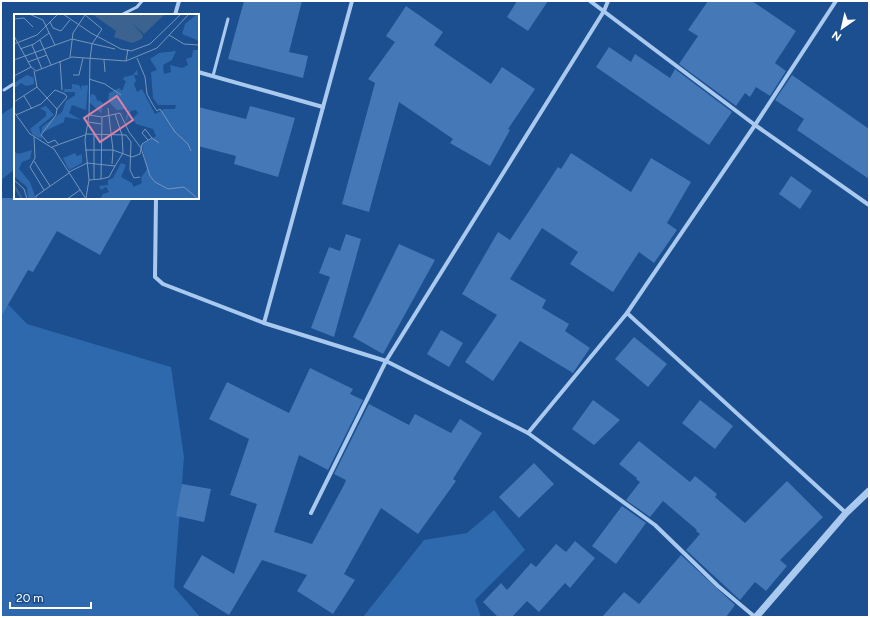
<svg xmlns="http://www.w3.org/2000/svg" width="870" height="618" font-family="Figtree,sans-serif">
<style>
.green{fill:#2e69ad}
.building{fill:#4478b7}
.lines{fill:none;stroke-linecap:round;stroke-linejoin:round}
.service{stroke:#a9c9ee;stroke-width:3}
.minor{stroke:#a9c9ee;stroke-width:4}
.tertiary{stroke:#a9c9ee;stroke-width:7}
.inset-river{fill:none;stroke:#3c6290;stroke-width:2}
.inset-road{fill:none;stroke:#7695bc;stroke-width:1}
.view{fill:#dd80a5;fill-opacity:0.15;stroke:#dd80a5;stroke-width:2}
.inset-edge{fill:none;stroke:#fff;stroke-width:2}
</style>
<rect width="100%" height="100%" fill="#1b4f8f"/>
<g class="green">
<path d="M15 105V169L1 180V115Z"/>
<path d="M1 297 27 324 171 367 184 457 174 587 200 617H1Z"/>
<path d="M494 510 525 550 475 600 481 617H363L424 540 467 533Z"/>
</g>
<g class="building">
<path d="M244 1H302L289 52 308 56 303 78 228 59Z"/>
<path d="M517 1H548L528 31 507 17Z"/>
<path d="M708 1H752L796 31 775 63 786 71 770 96 756 87 750 97 745 93 736 106 679 64 698 36 688 30Z"/>
<path d="M406 6 443 32 434 45 491 84 502 67 535 89 508 129 510 130 490 166 450 143 453 139 399 102 369 212 342 204 375 83 368 79 395 42 386 36Z"/>
<path d="M609 47 631 62 635 54 670 78 675 69 732 112 709 145 596 67Z"/>
<path d="M792 75 869 129V179L797 130 804 119 775 100Z"/>
<path d="M250 106 295 118 278 177 234 164 236 156 198 146V107L246 119Z"/>
<path d="M571 153 631 192 651 158 691 182 667 223 677 230 654 263 639 252 613 292 570 264 578 252 542 228 510 279 546 300 542 308 569 324 565 331 590 348 573 373 520 341 493 381 465 362 497 315 462 294 498 232 510 240 558 167 561 169Z"/>
<path d="M791 176 812 191 800 209 779 194Z"/>
<path d="M1 198H132L100 255 57 231 33 272 28 270 1 317Z"/>
<path d="M346 234 361 239 334 337 311 328 330 277 319 273 329 247 340 251Z"/>
<path d="M399 244 435 260 383 354 353 337Z"/>
<path d="M441 330 463 343 449 367 427 354Z"/>
<path d="M634 337 667 364 648 387 615 359Z"/>
<path d="M310 368 353 389 350 394 363 400 328 470 299 455 274 532 312 544 344 485 346 480 334 474 369 404 409 425 415 414 451 433 460 419 482 433 453 479 456 481 418 534 381 508 344 574 355 580 333 614 297 591 307 575 262 560 229 615 183 587 202 555 234 574 257 504 230 495 249 439 209 419 227 382 289 413Z"/>
<path d="M593 400 620 420 594 445 572 429Z"/>
<path d="M700 400 733 426 715 449 682 423Z"/>
<path d="M639 441 690 482 695 476 717 494 715 497 745 523 787 481 823 517 780 560 787 566 766 591 755 582 740 600 686 550 700 534 696 531 697 530 663 501 650 517 626 500 640 482 636 479 637 478 619 464Z"/>
<path d="M534 463 554 484 519 518 499 497Z"/>
<path d="M182 484 211 489 204 522 176 516Z"/>
<path d="M622 506 646 523 616 564 592 546Z"/>
<path d="M575 541 595 558 570 588 565 583 539 612 527 601 512 617H498L483 602 501 583 507 590 531 563 536 567 556 544 566 552Z"/>
<path d="M681 555 735 605 726 617H602L624 592 639 604Z"/>
</g>
<g class="lines">
<g class="service">
<path d="M121 15 137 7 142 1"/>
<path d="M213 76 228 19"/>
<path d="M4 90 15 83"/>
</g>
<g class="minor">
<path d="M590 1 755 125 869 205"/>
<path d="M175 15 179 1"/>
<path d="M198 72 323 107"/>
<path d="M156 198 155 277 163 284 264 323 386 361 528 433 655 525 718 586 755 617"/>
<path d="M627 313 846 513"/>
<path d="M264 323 352 1"/>
<path d="M528 433 627 313 755 125 836 1"/>
<path d="M311 513 386 361 604 11 608 1"/>
</g>
<path class="tertiary" d="M756 617 846 513 869 491"/>
</g>
<g transform="translate(14 14)">
<rect width="185" height="185" fill="#1b4f8f"/>
<path d="M183 0H185V27L168 20 171 10ZM179 36H185V185H86L89 180 95 178 92 173 87 176 85 172 94 171V166L99 164 107 149 112 151 107 163 118 169 119 173 128 169 127 164 133 155 128 131 142 122 139 115 122 110 119 104 124 99 122 96 117 97 111 109 114 95 103 96 94 87 95 79 105 74 108 77 112 67 109 66 110 63 119 61 123 56 124 61H120L122 67 120 70 123 78 128 75 141 100 150 95H161L162 91H144L139 84 137 58 143 56 136 45 145 39 162 37 158 46 149 51 150 60 157 58 156 51 168 54 174 51 172 45 178 43ZM13 61 20 64V70L12 72 7 69 0 75V69ZM58 70 65 71 68 77 67 72 74 71 72 96 58 91 55 99 67 106 51 103 50 108 27 119 28 113 48 98 52 87 61 81V78H49L51 75H58ZM77 80 81 81 84 88 85 86 89 89 87 99 75 88ZM32 92 40 101 25 113 28 125 19 121 16 115 32 102V98L26 94ZM18 136 16 145 8 148 5 155 16 168 21 182V185H14L13 173 0 162V137L4 140ZM61 139 63 142 68 140V149L55 156 49 144Z" fill="#2e69ad"/>
<path d="M78 0H151L130 20 117 8 129 21 128 25 118 29 100 23 102 17Z" fill="#3c6290"/>
<path class="inset-river" d="M0 171 8 185"/>
<path class="inset-road" d="M15 0 29 6 41 31M49 0 77 19 107 35 117 37 136 30 167 0M70 0 88 15 78 30 76 45 75 101 71 126 75 166 72 184M0 5 10 4 19 13M36 8 39 14 47 17 56 6M155 21 170 30 185 31M0 22 17 53M26 26 37 51M0 30 23 21 44 0M18 31 28 55M6 35 20 30 35 19M56 43 59 19 71 1M123 44 131 63 133 80 139 91 143 97 146 95 161 118 174 130 177 137M0 46 58 25 101 35M90 46 91 58M46 47 48 76M112 47 143 34 175 0M14 48 33 41M20 57 23 73 43 95M59 61H65L69 44M0 62 17 53 22 57 58 43 112 47 114 35M75 65 91 70 107 81M10 82 18 95M0 88 23 73M94 94 99 136 98 150M0 98 16 120 40 135 72 185M2 101 27 90 41 76 51 80 53 83 43 95 42 101 27 121 34 129 41 126 44 130M75 101 88 103 106 99 115 118 127 134 136 162 141 168 154 175 170 173 184 185M74 108 87 110M71 120 112 121 117 128 116 156 120 164 126 163M80 120V165M20 123 21 144 16 153 30 176M134 126 128 119 131 115 138 124M38 133 71 121M71 136H99L118 143 126 140 128 130 138 124 145 129M20 147 36 172M55 158 73 149 101 152 109 139 108 121 101 100M87 165 95 163 101 152M0 166 10 175 13 185M75 166 87 165 88 103M22 185V182L55 159M53 185 66 176"/>
<path class="view" d="M103 82 119 106 86 128 70 104Z"/>
<rect width="185" height="185" class="inset-edge"/>
</g>
<rect width="870" height="618" fill="none" stroke="#ffffff" stroke-width="4"/>
<g transform="translate(842 28) rotate(214)" stroke="#1b4f8f" stroke-width="3" paint-order="stroke">
<path d="M0-3L7 15L0 10L-7 15Z" fill="#ffffff"/>
<text y="-6" font-size="11" font-weight="bold" text-anchor="middle" fill="#ffffff">N</text>
</g>
<path d="M10 602v6h81v-6" fill="none" stroke="#ffffff" stroke-width="2"/>
<text x="16" y="602" font-size="12" fill="#ffffff" stroke="#1b4f8f" stroke-width="3" paint-order="stroke">20 m</text>
</svg>
